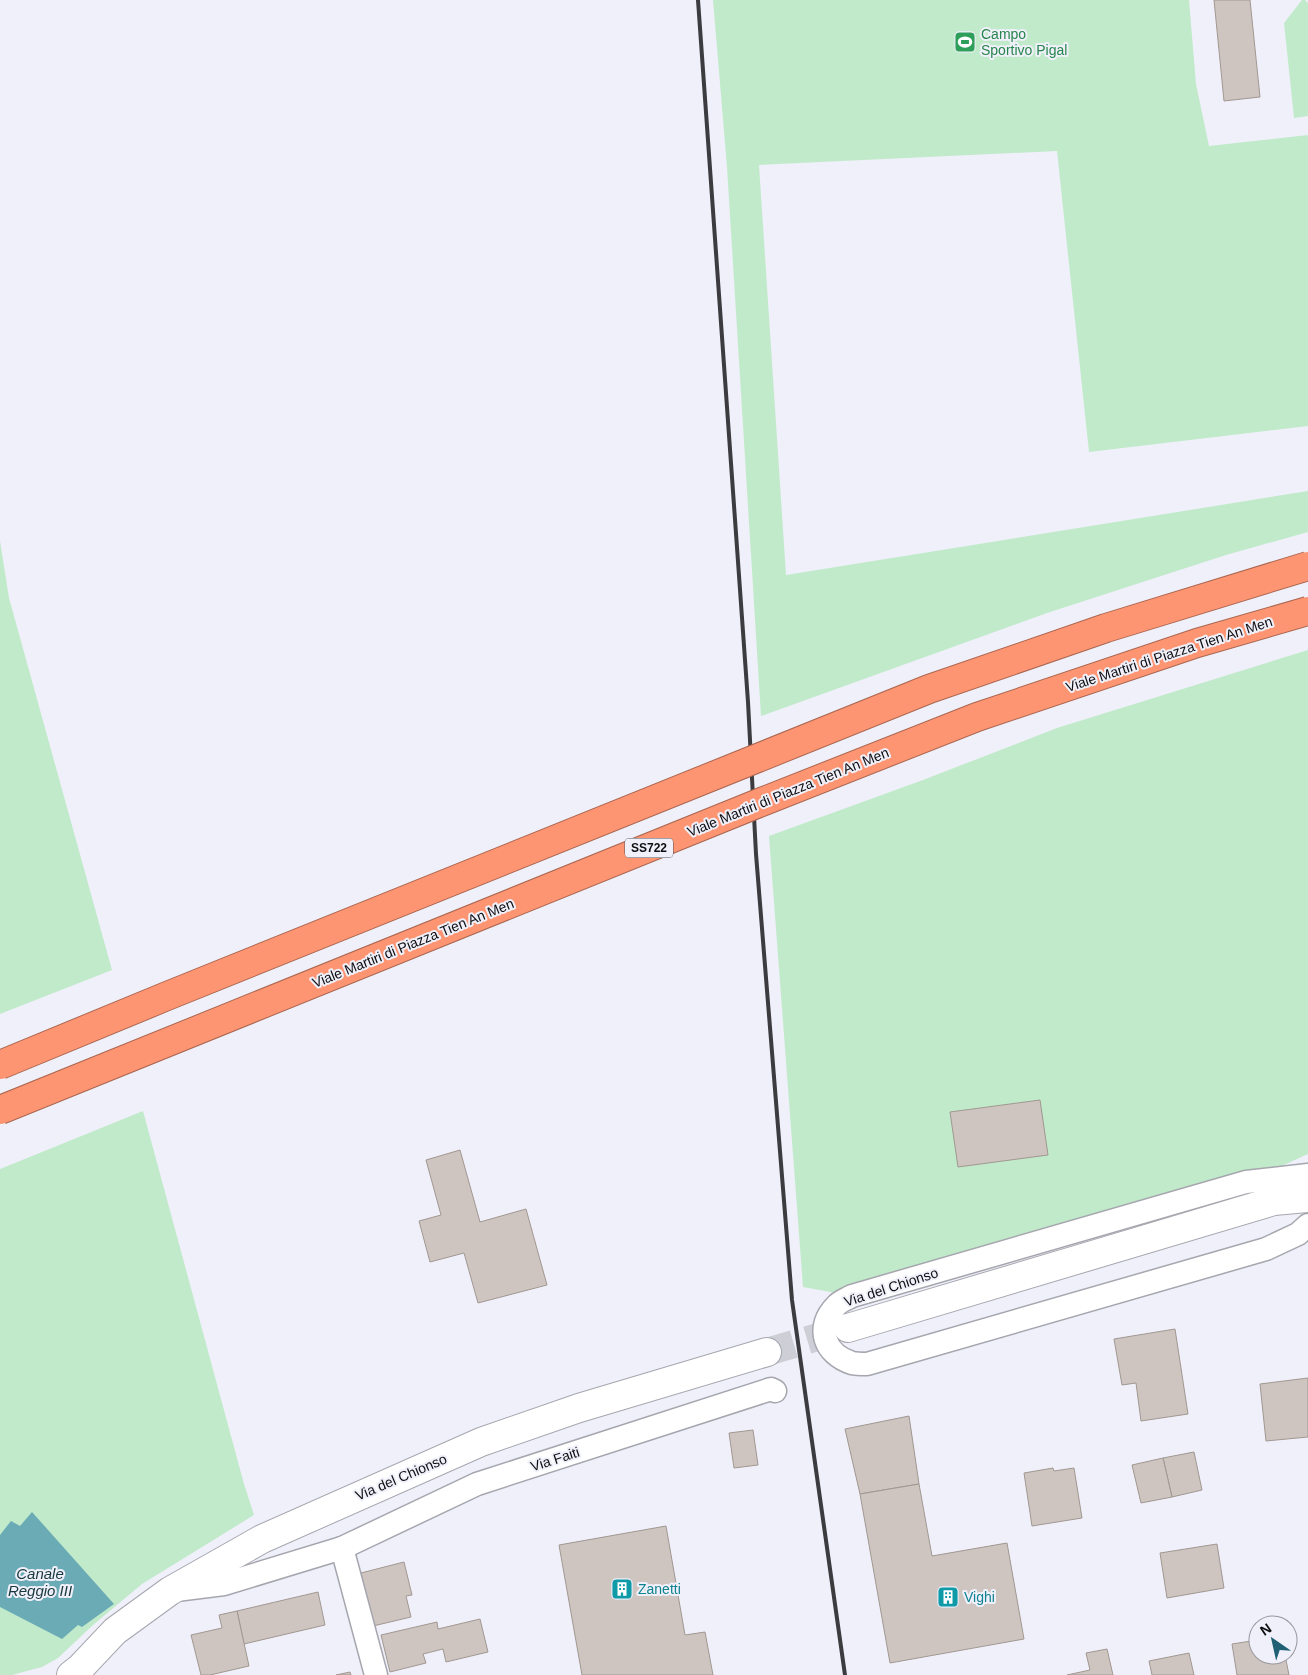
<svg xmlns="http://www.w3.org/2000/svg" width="1308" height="1675" font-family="Arial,sans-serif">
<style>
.green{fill:#c1eaca}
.water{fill:#6babb6}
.building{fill:#cfc5c0;stroke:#a19792}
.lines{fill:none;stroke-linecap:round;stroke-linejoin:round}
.secondary-tunnel{stroke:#ceced7;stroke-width:28;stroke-dasharray:28 14;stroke-linecap:butt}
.street-casing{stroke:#a6a6af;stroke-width:25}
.secondary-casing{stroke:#a6a6af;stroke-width:30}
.street{stroke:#fff;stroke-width:22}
.secondary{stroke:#fff;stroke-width:28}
.rail{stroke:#3b3b40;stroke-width:4}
.highway-bridge-casing{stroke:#aa6650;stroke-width:30;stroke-linecap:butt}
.highway-bridge{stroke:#fe9572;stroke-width:28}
.labels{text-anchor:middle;stroke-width:4;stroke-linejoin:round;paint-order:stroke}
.shield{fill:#f0f0fa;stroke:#525257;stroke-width:1}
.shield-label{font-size:12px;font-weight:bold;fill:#0e0e11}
.leisure-label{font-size:14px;fill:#27864d;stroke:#f0f0fa;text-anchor:start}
.street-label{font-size:14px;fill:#0e0e11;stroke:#f0f0fa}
.culture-label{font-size:14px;fill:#0d838f;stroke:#f0f0fa;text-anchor:start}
.water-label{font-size:15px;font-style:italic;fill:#17373d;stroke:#f0f0fa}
</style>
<rect width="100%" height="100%" fill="#f0f0fa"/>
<g class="green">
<path d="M713 0H1189L1196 84 1209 146 1308 135V426L1089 452 1057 151 759 165 786 575 1308 491V532L1226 555 1047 613 761 716 727 167Z"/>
<path d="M1302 0H1305L1308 3V116L1294 118 1284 23Z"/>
<path d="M0 541 9 598 112 970 0 1014Z"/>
<path d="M1308 650V1154L1246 1182 852 1296 803 1287 769 836 923 780 1057 728Z"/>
<path d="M143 1111 244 1484 254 1515 142 1584 93 1625 58 1658 42 1667 12 1675H0V1169Z"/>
</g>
<path class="water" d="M32 1512 114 1604 82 1627 78 1625 62 1639 0 1607V1535L11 1521 20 1526Z"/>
<g class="building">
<path d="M1214 0H1250L1260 97 1224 101Z"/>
<path d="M1040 1100 1048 1155 958 1167 950 1112Z"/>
<path d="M460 1150 480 1222 526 1209 547 1285 478 1303 464 1253 430 1262 419 1221 441 1215 426 1160Z"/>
<path d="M1175 1329 1188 1414 1141 1421 1136 1383 1122 1385 1114 1339Z"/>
<path d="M1308 1378V1437L1266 1441 1260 1384Z"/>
<path d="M909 1416 919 1484 860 1494 845 1429Z"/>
<path d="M753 1430 758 1465 734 1468 729 1433Z"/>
<path d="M1194 1452 1202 1490 1172 1497 1163 1458Z"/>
<path d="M1163 1458 1172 1497 1141 1503 1132 1465Z"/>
<path d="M1053 1468 1054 1471 1074 1468 1082 1518 1032 1526 1024 1473Z"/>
<path d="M919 1484 932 1556 1007 1543 1024 1639 890 1663 860 1494Z"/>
<path d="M666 1526 685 1635 705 1632 713 1675H582L559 1545Z"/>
<path d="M1217 1544 1224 1588 1167 1598 1160 1553Z"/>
<path d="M404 1562 412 1595 406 1596 411 1617 373 1626 361 1573Z"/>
<path d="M318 1592 325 1625 244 1644 237 1611Z"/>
<path d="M237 1611 249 1666 210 1675H201L191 1635 222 1628 219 1615Z"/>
<path d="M480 1619 488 1652 446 1662 443 1649 423 1654 426 1663 390 1672 381 1635 437 1622 438 1629Z"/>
<path d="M1258 1640V1655H1285L1289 1675H1237L1232 1644Z"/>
<path d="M1107 1649 1113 1675H1067L1090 1670 1086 1653Z"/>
<path d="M1189 1653 1194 1675H1152L1149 1661Z"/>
<path d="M350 1672 351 1675H336Z"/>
</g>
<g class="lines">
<path class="secondary-tunnel" d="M767 1352 848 1328"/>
<g class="street-casing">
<g id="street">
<path d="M1308 1175 1246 1182 852 1296C847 1299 840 1301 836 1306 815 1327 824 1354 852 1363 856 1364 862 1364 867 1364L1266 1249 1298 1234 1308 1225"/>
<path d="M342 1548 376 1675"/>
<path d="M176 1590 224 1584 342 1548 477 1484 771 1389 775 1391"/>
</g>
</g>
<g class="secondary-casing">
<g id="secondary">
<path d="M848 1328 1274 1201 1308 1198"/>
<path d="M71 1675 80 1668 115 1631 170 1591 262 1539 481 1442 579 1408 767 1352"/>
</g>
</g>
<use href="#street" class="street"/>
<use href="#secondary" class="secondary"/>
<path class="rail" d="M698 0 748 702 756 854 792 1300 845 1675"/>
<g class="highway-bridge-casing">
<g id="highway-bridge">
<path d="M0 1065 167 996 929 689 1106 628 1308 566"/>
<path d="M0 1110 764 801 977 717 1197 643 1308 611"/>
</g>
</g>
<use href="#highway-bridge" class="highway-bridge"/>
</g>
<defs>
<g id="stadium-square" transform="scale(1.125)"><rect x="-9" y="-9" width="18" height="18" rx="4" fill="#2e9e5b" stroke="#f0f0fa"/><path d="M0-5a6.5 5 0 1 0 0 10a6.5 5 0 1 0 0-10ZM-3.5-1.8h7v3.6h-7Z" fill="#fff"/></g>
<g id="building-square" transform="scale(1.125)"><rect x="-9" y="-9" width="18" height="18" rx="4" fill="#0f9aa8" stroke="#f0f0fa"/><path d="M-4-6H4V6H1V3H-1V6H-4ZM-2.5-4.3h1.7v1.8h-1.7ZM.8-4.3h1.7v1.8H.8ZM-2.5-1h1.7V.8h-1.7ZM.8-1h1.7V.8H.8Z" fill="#fff"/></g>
</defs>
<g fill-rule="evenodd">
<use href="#stadium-square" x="965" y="42"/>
<use href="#building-square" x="622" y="1589"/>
<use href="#building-square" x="948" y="1597"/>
</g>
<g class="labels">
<rect class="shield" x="625" y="838.5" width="48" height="19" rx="4"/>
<g class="shield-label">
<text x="649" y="852">SS722</text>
</g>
<g class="leisure-label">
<text x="981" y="39">Campo<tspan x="981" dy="16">Sportivo Pigal</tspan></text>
</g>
<g class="street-label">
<text transform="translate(1169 654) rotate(-18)" y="5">Viale Martiri di Piazza Tien An Men</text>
<text transform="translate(788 792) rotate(-22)" y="5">Viale Martiri di Piazza Tien An Men</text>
<text transform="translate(413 943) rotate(-22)" y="5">Viale Martiri di Piazza Tien An Men</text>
<text transform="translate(891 1287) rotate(-18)" y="5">Via del Chionso</text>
<text transform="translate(555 1459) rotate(-18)" y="5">Via Faiti</text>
<text transform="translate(401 1477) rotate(-23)" y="5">Via del Chionso</text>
</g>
<g class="culture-label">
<text x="638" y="1594">Zanetti</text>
<text x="964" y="1602">Vighi</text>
</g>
<g class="water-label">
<text x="40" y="1579">Canale<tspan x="40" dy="17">Reggio III</tspan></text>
</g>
</g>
<g transform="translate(1273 1640) rotate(326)"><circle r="24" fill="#f0f0fa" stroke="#96969d"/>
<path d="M0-4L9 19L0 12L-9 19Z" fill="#206075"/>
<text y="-8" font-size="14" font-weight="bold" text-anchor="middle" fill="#0e0e11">N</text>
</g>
</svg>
